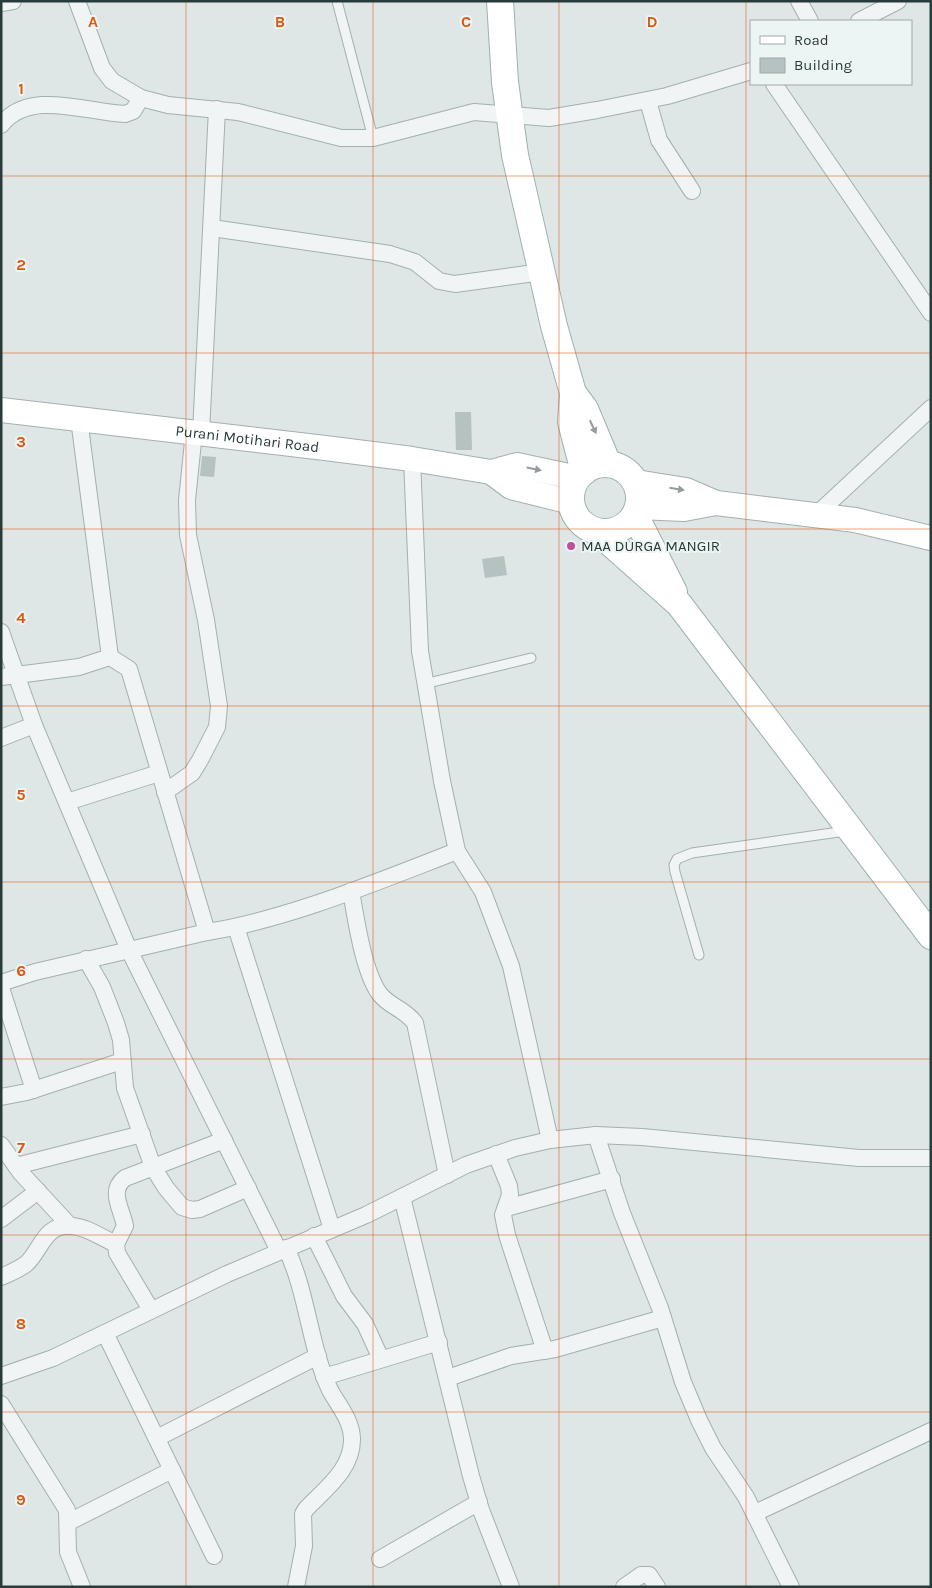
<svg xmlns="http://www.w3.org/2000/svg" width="932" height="1588" font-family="Karla,sans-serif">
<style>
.building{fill:#b6c1c2}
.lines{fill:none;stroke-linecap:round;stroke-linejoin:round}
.lane-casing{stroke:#a4afaf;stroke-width:11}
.street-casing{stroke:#a4afaf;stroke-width:18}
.secondary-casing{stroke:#a4afaf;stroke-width:26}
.primary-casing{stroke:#9fb0b0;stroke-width:28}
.lane{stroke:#f0f4f5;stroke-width:9}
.street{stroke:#f0f4f5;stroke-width:16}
.secondary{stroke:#fff;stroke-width:24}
.primary{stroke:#fff;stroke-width:26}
.oneway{fill:#949c9d}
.grid{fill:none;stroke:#de570e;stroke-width:1;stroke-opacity:0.55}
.poi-dot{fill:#be509f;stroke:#edf4f4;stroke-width:2}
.labels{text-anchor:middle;stroke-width:4;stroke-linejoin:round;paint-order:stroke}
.street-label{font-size:15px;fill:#293a3b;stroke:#edf4f4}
.poi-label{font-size:15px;fill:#293a3b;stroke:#edf4f4;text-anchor:start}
.grid-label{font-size:16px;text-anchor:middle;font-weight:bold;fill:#de570e;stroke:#edf4f4;stroke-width:4;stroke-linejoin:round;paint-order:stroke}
</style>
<rect width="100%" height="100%" fill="#dee6e6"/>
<g class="building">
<path d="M455 412H471L472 450H456Z"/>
<path d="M202 456 216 457 214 477 200 476Z"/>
<path d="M504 556 507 575 485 578 482 559Z"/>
</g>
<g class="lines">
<g class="lane-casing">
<g id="lane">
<path d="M337 1 373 138"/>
<path d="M424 684 531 658"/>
<path d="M699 955 675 872 674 865 677 859 692 853 846 831"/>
</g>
</g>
<g class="street-casing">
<g id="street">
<path d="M77 1 102 68 112 81 141 98 168 105 238 112 341 138H373L474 112 549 118 597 110 667 96 751 71"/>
<path d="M799 1 810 21"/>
<path d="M1 3 13 1"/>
<path d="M859 21 898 1"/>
<path d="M774 84 931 313"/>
<path d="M648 101 659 140 692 191"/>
<path d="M1 125C30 88 87 113 125 114L133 111 141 98"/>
<path d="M212 228 390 254 415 262 439 281 455 284 542 272"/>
<path d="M79 419 110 657"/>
<path d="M201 433 217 109"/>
<path d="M412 459 420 651 442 781 457 851 483 892 511 966 550 1140"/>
<path d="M816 515 931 408"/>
<path d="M1 632 34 725 129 950 279 1251"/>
<path d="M1 677 79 667 110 657 129 669 207 932"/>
<path d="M1 738 34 725"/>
<path d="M165 792 192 773 200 760 217 727 219 706 206 620 188 535 187 500 194 432"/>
<path d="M67 802 159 773"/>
<path d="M351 891C356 919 363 970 379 993 389 1007 404 1008 415 1023L447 1175"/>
<path d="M236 927 332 1229"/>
<path d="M86 959 102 987 116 1023 121 1040 125 1088 153 1167 166 1188 182 1207 192 1210 200 1209 248 1188"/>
<path d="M1 983 35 972 207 932C289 919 379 881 457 851"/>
<path d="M1 988 34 1090"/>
<path d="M1 1097 27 1092 122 1061"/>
<path d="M596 1135 622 1213 660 1308 683 1382 699 1420 713 1448 746 1497 791 1587"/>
<path d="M1 1145 21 1173 70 1226"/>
<path d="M496 1154 509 1186 510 1195 503 1215 507 1235 545 1351"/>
<path d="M16 1166 142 1134"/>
<path d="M402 1197 471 1476 481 1510 511 1587"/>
<path d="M506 1208 612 1179"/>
<path d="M1 1219 38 1191"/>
<path d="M314 1236 344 1296 365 1324 381 1359"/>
<path d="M286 1248C308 1294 309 1345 330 1390 338 1405 351 1419 352 1438 353 1469 325 1489 306 1509L303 1514 304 1546 296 1587"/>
<path d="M1 1277C10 1273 18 1270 26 1264 41 1251 44 1223 72 1226 87 1227 102 1238 116 1244"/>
<path d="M151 1310 117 1253 116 1244 125 1226C122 1209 108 1191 125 1178L224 1140"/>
<path d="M105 1333 214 1556"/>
<path d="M1 1376 53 1358 227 1274 366 1215 466 1165 515 1148 550 1140 596 1135 642 1137 859 1158H931"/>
<path d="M324 1377 439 1342"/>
<path d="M448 1378 511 1356 555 1349 663 1318"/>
<path d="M1 1404 67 1510 68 1552 82 1587"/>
<path d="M157 1438 318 1356"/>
<path d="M755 1513 931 1431"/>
<path d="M69 1522 172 1470"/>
<path d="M380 1559 479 1502"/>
<path d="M624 1587 641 1575H649L657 1587"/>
</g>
</g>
<g class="secondary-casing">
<g id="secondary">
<path id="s1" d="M1 410 325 448 412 459 491 472 517 465 578 478"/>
<path d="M491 472 511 487 571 502"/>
<path d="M636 482 686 490 716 503 855 520 931 538"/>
<path d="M638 507 684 509 716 503"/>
</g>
</g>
<g class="primary-casing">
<g id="primary">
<path d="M500 1 505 82 515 155 554 326 573 393 585 409 608 464"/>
<path d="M573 393 571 422 584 472"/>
<circle cx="605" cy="498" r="34"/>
<path d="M635 515 674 592"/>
<path d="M598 532 679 604 931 936"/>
</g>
</g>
<use href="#lane" class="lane"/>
<use href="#street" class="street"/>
<use href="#secondary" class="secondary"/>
<use href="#primary" class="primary"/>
</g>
<defs><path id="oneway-solid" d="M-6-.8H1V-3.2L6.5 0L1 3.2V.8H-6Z" transform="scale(1.25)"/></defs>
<g class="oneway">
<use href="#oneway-solid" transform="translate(593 427) rotate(65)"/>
<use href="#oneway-solid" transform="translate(534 469) rotate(11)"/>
<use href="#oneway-solid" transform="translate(677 489) rotate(9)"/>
</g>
<path class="grid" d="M186 1V1587M373 1V1587M559 1V1587M746 1V1587M1 176H931M1 353H931M1 529H931M1 706H931M1 882H931M1 1059H931M1 1235H931M1 1412H931"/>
<circle class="poi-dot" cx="571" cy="546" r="5"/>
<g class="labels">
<g class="street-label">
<text dy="5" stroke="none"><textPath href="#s1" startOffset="248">Purani Motihari Road</textPath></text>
</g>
<g class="poi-label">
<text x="581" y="551">MAA DURGA MANGIR</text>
</g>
</g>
<g class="grid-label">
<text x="93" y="27">A</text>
<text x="280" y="27">B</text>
<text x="466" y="27">C</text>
<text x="652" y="27">D</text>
<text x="21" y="94">1</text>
<text x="21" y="270">2</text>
<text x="21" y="447">3</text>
<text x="21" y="623">4</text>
<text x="21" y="800">5</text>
<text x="21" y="976">6</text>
<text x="21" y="1153">7</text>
<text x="21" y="1329">8</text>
<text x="21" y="1505">9</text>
</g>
<rect width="932" height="1588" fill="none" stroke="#293a3b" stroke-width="5"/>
<rect x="750" y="20" width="162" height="65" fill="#edf4f4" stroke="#9faaaa"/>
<rect x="760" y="36" width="25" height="8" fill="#ffffff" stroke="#9faaaa"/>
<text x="794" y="45" font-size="15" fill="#293a3b">Road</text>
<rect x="760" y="58" width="25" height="15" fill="#b6c1c2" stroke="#9faaaa"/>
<text x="794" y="70" font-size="15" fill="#293a3b">Building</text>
</svg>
